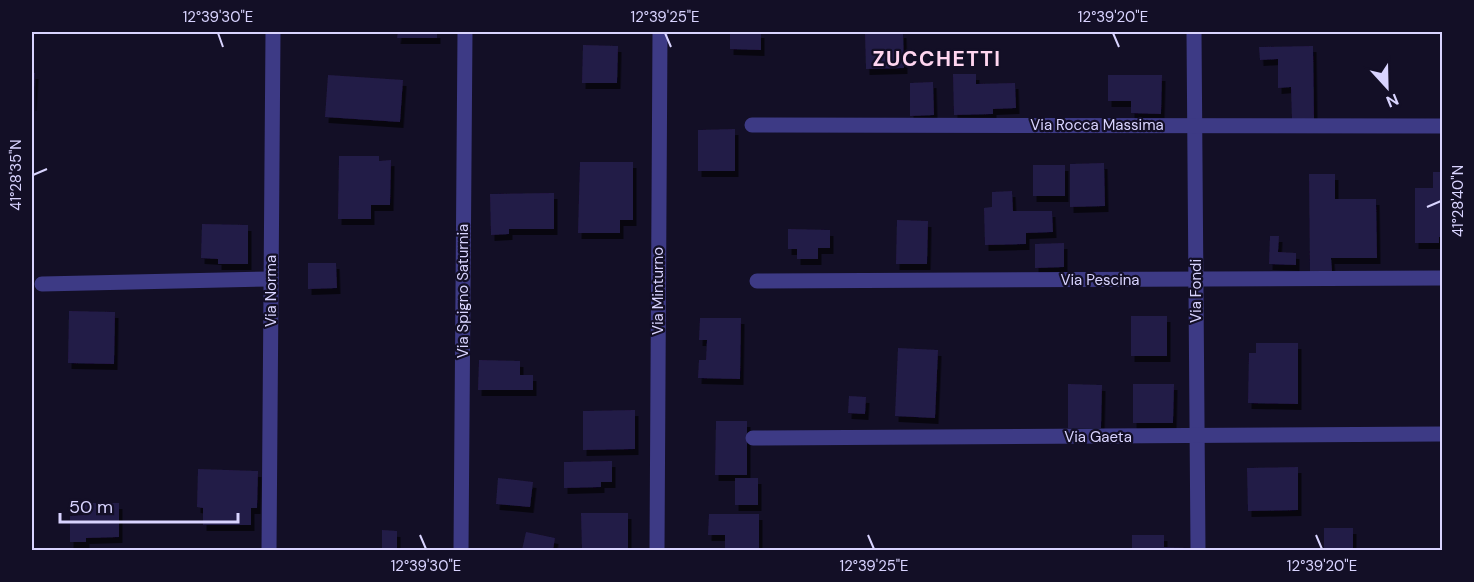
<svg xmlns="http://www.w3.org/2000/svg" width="1474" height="582" font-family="'DM Sans',sans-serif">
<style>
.building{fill:#241b47;filter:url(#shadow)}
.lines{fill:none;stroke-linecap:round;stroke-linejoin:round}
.minor{stroke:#3d3a85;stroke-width:15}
.ticks{fill:none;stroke:#d9d4ff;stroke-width:2}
.labels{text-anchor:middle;stroke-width:4.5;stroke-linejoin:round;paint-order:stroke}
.street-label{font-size:15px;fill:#d9d4ff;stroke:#130f26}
.district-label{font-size:21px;font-weight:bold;letter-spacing:1.5px;fill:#ffd6f0;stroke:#130f26}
.neatline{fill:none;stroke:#d9d4ff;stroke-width:2}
.ticks-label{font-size:15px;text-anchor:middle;fill:#d9d4ff}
</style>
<defs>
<filter id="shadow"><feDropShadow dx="3.5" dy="6" stdDeviation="0" flood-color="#0009"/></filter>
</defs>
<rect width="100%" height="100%" fill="#130f26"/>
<g class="building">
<path d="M398 32H437V38H397Z"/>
<path d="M730 32H761V50L730 49Z"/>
<path d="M865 32H903L904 68 866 69Z"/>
<path d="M583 45 618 46 617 83H582Z"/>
<path d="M1313 46 1314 120H1292L1291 87 1278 88V59L1260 60 1259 47Z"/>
<path d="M32 73H35L33 105H32Z"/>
<path d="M953 74H976V84L1015 83 1016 108 993 109V114L954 115Z"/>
<path d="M328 75 403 80 400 122 325 117Z"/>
<path d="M1108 75H1162L1161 114 1131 113V101H1108Z"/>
<path d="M933 82 934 115 910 116V83Z"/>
<path d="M735 129V171H698V130Z"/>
<path d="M339 156H379V161L391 160 390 205H371V219H338Z"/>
<path d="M580 162H633V220H620V233H578Z"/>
<path d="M1104 163 1105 206 1070 207V164Z"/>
<rect x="1033" y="165" width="32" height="31"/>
<path d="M1433 172H1442V237H1439V243H1415V188H1433Z"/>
<path d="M1309 174H1335V199H1376L1377 258H1331L1332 271 1310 272Z"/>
<path d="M1012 191 1013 211H1052L1053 232 1026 233V244L985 245 984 208 992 207V192Z"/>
<path d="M554 193V229H509V234L491 235 490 194Z"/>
<path d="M897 220 928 221 927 264H896Z"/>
<path d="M202 224 248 225V264H218V259L201 258Z"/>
<path d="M788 229 830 230V248H818V259H797V249H788Z"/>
<path d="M1270 236H1279L1278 252 1296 253V265L1269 264Z"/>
<path d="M1064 243V267L1035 268V244Z"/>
<path d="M308 263H336L337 288 308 289Z"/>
<path d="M69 311 115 312 114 364 68 363Z"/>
<rect x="1131" y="316" width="36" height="40"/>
<path d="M700 318H741L740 379 698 378 699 360H706L707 340H699Z"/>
<path d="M1256 343H1298V404L1248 403 1249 353H1256Z"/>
<path d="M898 348 938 350 935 418 895 416Z"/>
<path d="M479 360 520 361V375H533V390H478Z"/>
<path d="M1068 384 1102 385 1101 428H1068Z"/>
<path d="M1133 384H1174L1173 423H1133Z"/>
<path d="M849 396 866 397 865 414 848 413Z"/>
<path d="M635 410V449L583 450V411Z"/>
<path d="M716 421H747V475H715Z"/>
<path d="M612 461V482H601V487L564 488V462Z"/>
<path d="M1298 467V510L1248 511 1247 468Z"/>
<path d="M198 469 258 471 257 508H251V525H203V508L197 507Z"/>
<path d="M498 478 533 482 530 507 496 504Z"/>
<rect x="735" y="478" width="23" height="27"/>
<path d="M84 503H119V537L86 538V542H70V516L84 515Z"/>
<path d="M581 513H628V550H582Z"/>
<path d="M709 514H759V550H725V535H708Z"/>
<rect x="1324" y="528" width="29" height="22"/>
<path d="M382 530 397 531V550H382Z"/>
<path d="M526 532 555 538 553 550H522Z"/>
<path d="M1132 535H1164V547L1187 548V550H1132Z"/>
</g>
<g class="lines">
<g class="minor">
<path d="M1194 32 1198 550"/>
<path d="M752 125 1442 126"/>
<path d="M757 281 1442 278"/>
<path d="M42 284 271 279"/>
<path d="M753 438 1442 434"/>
<path d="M269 550 273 32"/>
<path d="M461 550 465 32"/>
<path d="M657 550 660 32"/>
</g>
</g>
<path class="ticks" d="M218 33 223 47M665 33 671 47M1113 33 1119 47M33 175 47 169M1427 207 1441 201M420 535 426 549M868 535 874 549M1316 535 1322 549"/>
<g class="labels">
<g class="street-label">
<text x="1097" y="130">Via Rocca Massima</text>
<text x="1100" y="285">Via Pescina</text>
<text transform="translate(271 291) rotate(-90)" y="5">Via Norma</text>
<text transform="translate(463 291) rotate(-90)" y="5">Via Spigno Saturnia</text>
<text transform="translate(658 291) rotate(-90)" y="5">Via Minturno</text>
<text transform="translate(1196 291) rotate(-90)" y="5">Via Fondi</text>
<text x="1098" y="442">Via Gaeta</text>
</g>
<g class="district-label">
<text x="937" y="66">ZUCCHETTI</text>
</g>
</g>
<rect width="1474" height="582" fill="none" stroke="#130f26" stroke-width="66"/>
<g transform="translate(1387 87) rotate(158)" stroke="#130f26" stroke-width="4.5" paint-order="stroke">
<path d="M0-4.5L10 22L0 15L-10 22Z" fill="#d9d4ff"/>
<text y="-9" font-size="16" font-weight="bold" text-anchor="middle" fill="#d9d4ff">N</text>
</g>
<path d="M60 513v9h178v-9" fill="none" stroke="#d9d4ff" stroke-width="3"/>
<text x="69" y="513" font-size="18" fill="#d9d4ff" stroke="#130f26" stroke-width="4.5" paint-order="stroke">50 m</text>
<rect x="33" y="33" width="1408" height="516" class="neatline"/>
<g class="ticks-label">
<text x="218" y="22">12°39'30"E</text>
<text x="665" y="22">12°39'25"E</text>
<text x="1113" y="22">12°39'20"E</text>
<text transform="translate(16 175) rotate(-90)" y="5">41°28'35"N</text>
<text transform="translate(1458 201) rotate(-90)" y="5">41°28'40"N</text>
<text x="426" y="571">12°39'30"E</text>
<text x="874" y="571">12°39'25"E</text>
<text x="1322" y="571">12°39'20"E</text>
</g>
</svg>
